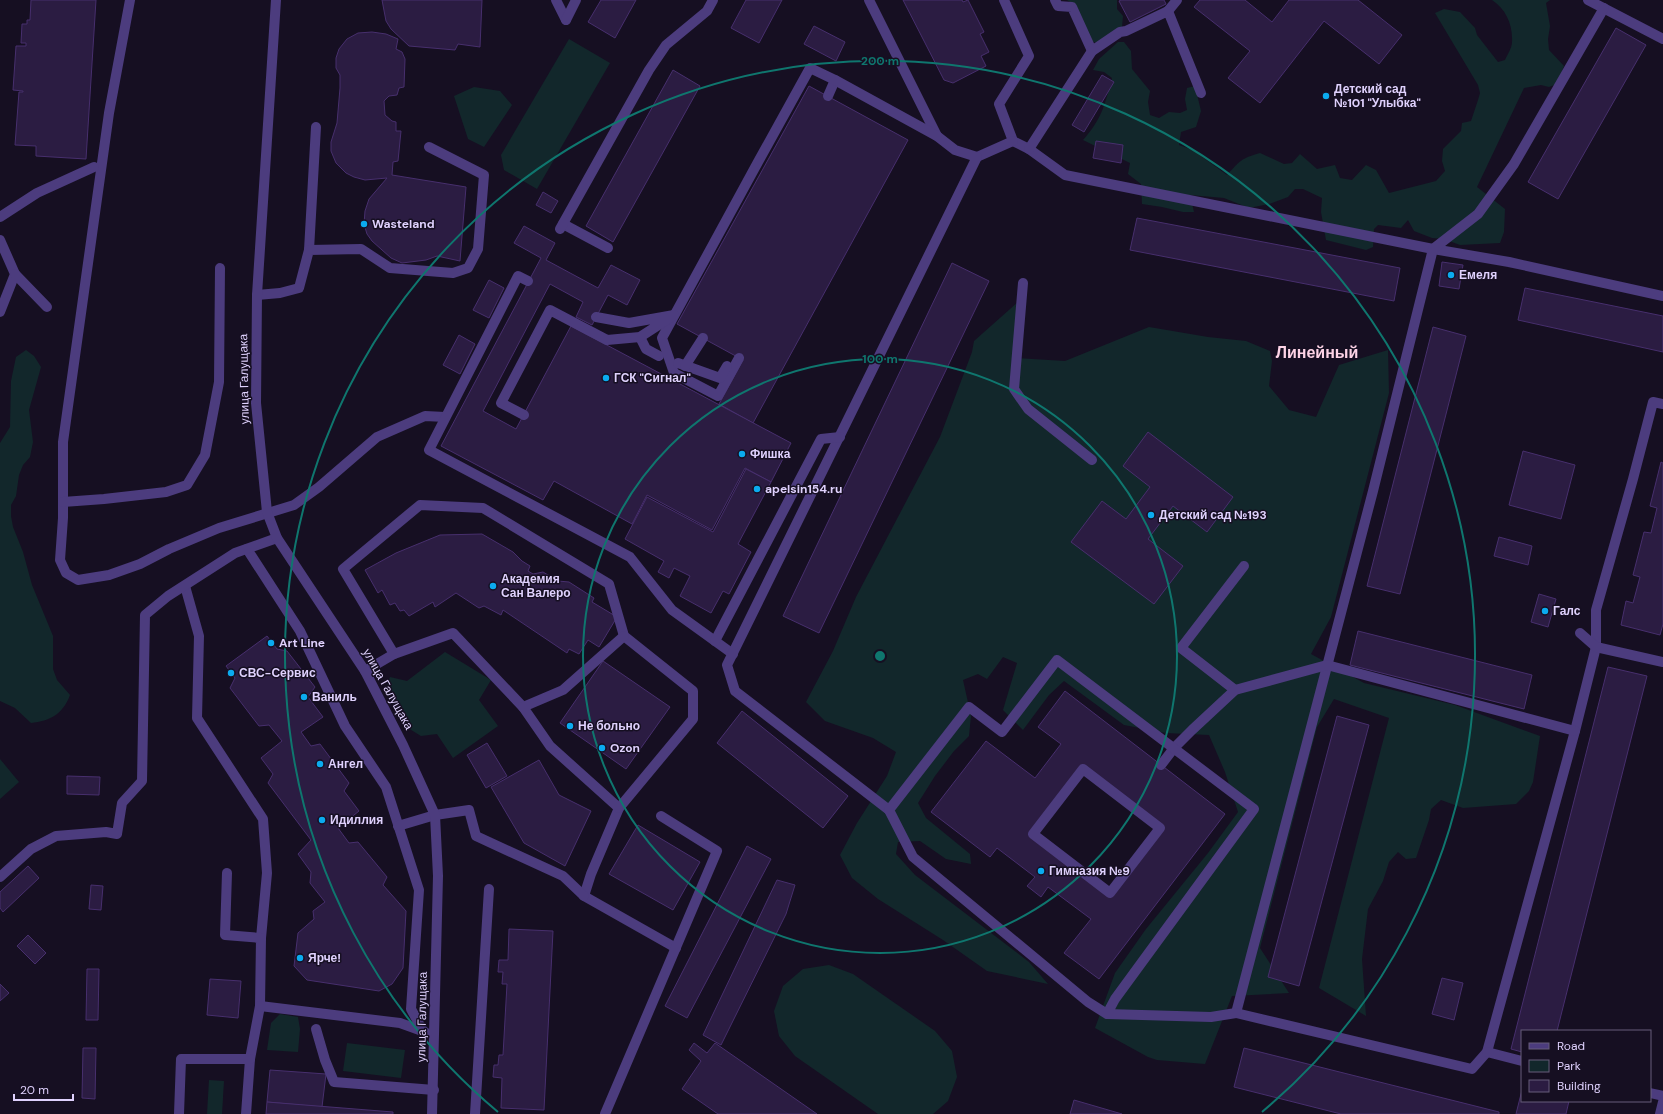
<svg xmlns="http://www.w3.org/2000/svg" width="1663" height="1114" font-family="'DM Sans',sans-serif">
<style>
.green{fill:#12272b}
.building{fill:#2b1c42;stroke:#472f6d;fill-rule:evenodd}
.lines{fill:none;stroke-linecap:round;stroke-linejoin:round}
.service{stroke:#4c3c7e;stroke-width:10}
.minor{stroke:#4c3c7e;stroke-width:10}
.ring{fill:none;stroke:#0f766e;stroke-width:2}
.poi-dot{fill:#0babef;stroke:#160f22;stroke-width:1.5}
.labels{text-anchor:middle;stroke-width:3;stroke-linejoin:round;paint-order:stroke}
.poi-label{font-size:12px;font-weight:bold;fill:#dfd1fd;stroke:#160f22;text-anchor:start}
.street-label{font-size:12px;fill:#dfd1fd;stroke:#160f22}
.district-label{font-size:16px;font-weight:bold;fill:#fdd3e6;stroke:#160f22}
.centre{fill:#0f766e;stroke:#160f22;stroke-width:2}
.ring-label{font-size:12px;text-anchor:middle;font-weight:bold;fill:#0f766e;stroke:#160f22;stroke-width:3;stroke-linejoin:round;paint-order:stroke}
</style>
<rect width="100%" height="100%" fill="#160f22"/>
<g class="green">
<path d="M1067 0H1117V9L1123 16 1122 27 1100 43 1092 42 1070 2Z"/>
<path d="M1492 0H1550L1546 3 1550 26 1548 39 1549 50 1564 66 1557 84 1549 87 1541 85 1524 88 1477 187 1505 209 1504 232 1500 243 1460 245 1444 239 1432 238 1414 231 1408 220 1401 228 1378 225 1374 229 1373 247 1366 250 1326 240 1321 212 1322 198 1303 189H1295L1288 197 1269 204 1249 208 1224 198 1190 195 1194 212H1183L1162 207 1142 204 1141 184 1128 174 1130 163 1083 140C1102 119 1105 104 1112 78L1104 72 1093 70 1099 59 1118 42H1124L1131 51 1132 69 1150 91 1148 102 1150 115 1159 118 1169 112 1180 113 1187 110 1185 99 1187 88 1195 86 1201 111 1196 127 1181 132 1179 145 1193 150 1227 175C1241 160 1240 159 1260 153L1284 164 1292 163 1300 154 1317 169 1335 165 1340 178 1352 180 1366 165 1376 170 1389 193 1436 181 1445 171 1442 161 1443 149 1461 131 1462 123 1471 121 1478 100 1480 93 1478 85 1435 13 1444 9 1460 12 1475 28 1477 35 1498 62 1505 60C1507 55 1512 48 1512 42 1513 25 1506 9 1492 0Z"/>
<path d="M569 39 610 63 537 189 504 170 501 155Z"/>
<path d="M474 87 500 91 512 105 484 147 468 139 454 96Z"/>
<path d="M1018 302 1014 358 1065 361 1149 327 1208 337 1246 341 1270 351 1272 361 1269 386 1289 410 1316 417 1339 365 1388 350 1389 393 1331 617 1311 654 1364 683 1455 705 1540 736 1533 782 1529 791 1516 804 1463 808 1441 800 1431 809 1429 820 1416 858 1406 859 1398 852 1389 862 1383 881 1368 909 1362 959 1366 1016 1319 988 1389 718 1334 699 1317 727 1260 948 1289 993 1232 996 1205 1064 1157 1060 1148 1057 1095 1028 1115 973 1146 929 1208 853 1238 812 1225 772 1209 735 1166 733 1124 725 1064 681 1049 695 1023 730 1003 710 1017 663 1003 657 987 679 978 674 963 680 971 716 969 736 954 751 935 776 918 803 926 818 970 854 971 864 946 859 920 841 898 842 896 854 915 875 1029 962 1048 984 987 971 943 940 878 899 852 878 840 855 857 823 887 776 896 752 873 738 825 721 806 702 833 651 856 597 940 437 972 352 974 341Z"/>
<path d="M26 350 34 356 41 367 29 410 33 442 30 457 23 465 19 475 16 496 11 505V516L13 527 23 552 32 585 53 636V669L57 680 70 695C63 714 50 721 31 723L15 708 0 701V443L10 427 11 381 16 357Z"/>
<path d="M445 652 491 680 479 700 498 726 453 758 437 734 421 736 408 728 387 686 390 677 407 681Z"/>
<path d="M0 759 19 782 0 799Z"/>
<path d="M829 965 853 974 935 1031 952 1051 957 1077 948 1101 933 1114H878L795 1056 779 1036 774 1011 783 986 803 969Z"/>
<path d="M280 1014 298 1017 300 1029 298 1052 267 1050 271 1023Z"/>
<path d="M347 1043 405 1050 401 1078 343 1071Z"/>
<path d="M209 1080 224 1081 222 1114H207Z"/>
</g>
<g class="building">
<path d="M31 0H96L86 159 36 156V146L15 145 19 92H23V91L13 90 16 46H26V43H21L22 24H27V20H30Z"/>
<path d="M382 0H482L480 47 458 44 455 50 409 46 391 29 386 21Z"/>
<path d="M601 0H636L615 38 588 22Z"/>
<path d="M746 0H782L759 43 731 28Z"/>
<path d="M903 0H962L963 2 968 0 984 32 980 34 989 52 981 56 986 66 953 83 944 80Z"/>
<path d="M1121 0H1164L1166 4 1130 22 1119 1Z"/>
<path d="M1200 0H1245L1272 22 1289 0H1358L1402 35 1379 64 1324 21 1260 103 1228 78 1250 51 1194 7Z"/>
<path d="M814 26 845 42 836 61 804 44Z"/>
<path d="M1616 28 1646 45 1558 199 1528 182Z"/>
<path d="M372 32 386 34 398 39 396 49 402 52 405 59 404 87 399 88 397 95 389 96 384 101 385 115 392 121 396 122V131H401L398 161 393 162 392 175 466 187 460 261 437 256 426 260 402 263 391 258 372 241 367 234 364 224 365 211 369 199 387 178 365 180 354 177 346 173 336 163 331 151V142L337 123 340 88V75L336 68V58L339 49 347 39 358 33Z"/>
<path d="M673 70 700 86 613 242 586 226Z"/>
<path d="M1102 75 1114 82 1084 132 1072 125Z"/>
<path d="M809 86 908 140 753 423 719 404 743 360 677 324Z"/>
<path d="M1096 141 1123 145 1121 163 1093 158Z"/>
<path d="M543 192 558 201 551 213 536 205Z"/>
<path d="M1137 218 1400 268 1394 301 1130 250Z"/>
<path d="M524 226 555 243 546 260 598 288 611 265 640 280 627 305 608 295 592 325 576 317 583 302 550 284 483 411 516 429 571 326 791 443 771 482 745 468 712 530 647 495 632 524 554 481 543 500 441 446 541 258 514 243Z"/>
<path d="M1442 262 1463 265 1459 289 1439 286Z"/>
<path d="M952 263 989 281 819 633 783 616Z"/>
<path d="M489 280 504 288 489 318 473 310Z"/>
<path d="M1525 288 1663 316V352L1518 320Z"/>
<path d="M1433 327 1466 336 1400 594 1367 586Z"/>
<path d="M459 335 475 344 460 374 443 365Z"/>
<path d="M1148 432 1233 497 1207 532 1173 506 1148 539 1183 566 1154 604 1071 542 1102 501 1126 519 1150 487 1123 466Z"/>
<path d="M1523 451 1575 465 1561 519 1509 505Z"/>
<path d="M1661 462 1663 463V624L1660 635 1621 625 1626 601 1633 603 1640 577 1633 575 1644 532 1651 533 1657 508 1650 506Z"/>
<path d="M746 469 771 482 738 544 751 552 729 594 723 591 711 613 680 596 690 576 674 568 669 578 658 572 664 561 625 539 647 497 713 532Z"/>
<path d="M482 534 513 552 522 561 530 566 528 571 533 574 543 572 558 581 569 582 594 598 592 602 617 617 599 647 588 640 579 654 569 649 567 653 503 610 501 615 484 606 479 608 456 593 435 607 433 602 409 616 404 610 400 611 395 603 390 605 382 590 378 593 365 570 396 553 440 535Z"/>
<path d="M1499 537 1532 546 1528 565 1494 556Z"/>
<path d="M1539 594 1556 599 1548 627 1531 622Z"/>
<path d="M1358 631 1532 675 1524 709 1350 665Z"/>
<path d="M267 636 277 649 287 651 315 687 308 697 323 717 301 732 311 746 320 744 349 783 344 791 359 811 338 828 349 843 358 842 387 877 383 885 406 911 403 968 392 984 379 991 307 980 294 966 298 933 314 919 313 911 325 902 310 883 311 872 298 854 311 840 268 783 273 774 261 758 282 741 269 725 259 726 230 688 235 678 226 666Z"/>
<path d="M603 661 670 707 626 769 560 723Z"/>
<path d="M1608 667 1647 676 1557 1031H1522V1052L1511 1049Z"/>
<path d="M1065 691 1225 814 1099 979 1064 953 1091 919 1048 887 1041 897 1027 886 1035 877 997 848 990 857 931 812 986 741 1035 778 1061 744 1038 727ZM1083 769 1160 828 1110 893 1033 834Z"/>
<path d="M742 711 848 796 823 828 717 743Z"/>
<path d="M1337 716 1369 725 1299 986 1268 977Z"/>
<path d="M487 743 507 776 486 788 467 755Z"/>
<path d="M539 760 559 795 591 811 565 866 524 843 491 787Z"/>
<path d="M67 776 100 777 99 795 67 794Z"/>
<path d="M638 825 700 862 673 910 609 874Z"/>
<path d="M747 846 771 859 687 1018 665 1006Z"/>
<path d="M28 866 39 878 3 912 0 908V892Z"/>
<path d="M777 880 795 885 786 914 721 1045 703 1035Z"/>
<path d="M91 885 103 886 101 910 89 909Z"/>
<path d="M509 929 553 931 544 1110 501 1108 502 1078 493 1077 494 1065H498L499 1055H503L507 984H502L503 972H498L499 960H508Z"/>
<path d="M28 935 46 953 35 964 17 946Z"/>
<path d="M87 969H99L98 1020H86Z"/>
<path d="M1442 978 1463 983 1454 1020 1432 1014Z"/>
<path d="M210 979 241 981 238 1018 207 1015Z"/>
<path d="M0 984 9 993 0 1001Z"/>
<path d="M694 1043 707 1053 715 1043 817 1114H718L682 1089 701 1061 689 1050Z"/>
<path d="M83 1048H96L95 1099 82 1098Z"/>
<path d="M1244 1048 1499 1112V1114H1341L1234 1087Z"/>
<path d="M270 1070 326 1074 322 1107 267 1102Z"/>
<path d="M1522 1090V1101H1569L1566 1114H1516Z"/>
<path d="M1074 1100 1122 1114H1070Z"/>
<path d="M267 1102 393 1112V1114H266Z"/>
</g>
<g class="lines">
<g class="service">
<path d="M130 0 109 113 63 442V518L60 560 66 573 78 580 109 575 140 564 169 549 219 528 294 505 319 487 377 437 425 416 445 417"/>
<path d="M556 0 566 20"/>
<path d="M869 0 937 136"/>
<path d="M1004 0 1029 56 999 104 1013 141 1029 149 1065 175 1433 249 1509 262 1663 296"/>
<path d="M1055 0 1058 6 1072 7 1092 51"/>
<path d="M1588 0 1663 39"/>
<path d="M1604 8 1514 164 1478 214 1433 249 1373 491 1236 1013 1472 1069 1487 1052 1575 731 1596 647V610L1633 479 1653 402 1663 404"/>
<path d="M1168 11 1177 0"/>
<path d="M828 96 835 80"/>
<path d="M1029 149 1092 51 1120 32 1126 31 1168 11 1201 93"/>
<path d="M977 157 1013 141"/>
<path d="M563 224 608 248"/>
<path d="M560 229 649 70 666 45 707 11 713 0"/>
<path d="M309 250 316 127"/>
<path d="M528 281 518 276 429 450 630 557 672 610 733 654"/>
<path d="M1023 283 1014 389 1028 409 1092 460"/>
<path d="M257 295 280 293 299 288 309 250 361 249 390 268 453 273 468 268 478 249 484 175 429 147"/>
<path d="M640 337 646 349 659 356"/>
<path d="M739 358 718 396 674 373 662 338 758 162 810 68 835 80 937 136 955 150 977 157 727 665 735 691 889 810"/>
<path d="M678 363 720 378 727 366"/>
<path d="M685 366 703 338"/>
<path d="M524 415 501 403 550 310 607 340 640 337 674 315 629 323 596 317"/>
<path d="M63 502 104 499 166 492 187 485 205 455 219 382 220 268"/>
<path d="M247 549 300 631 345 726 386 787 419 890 411 1009 423 1031"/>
<path d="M185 586 199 636 197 718 263 819 267 873 261 938"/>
<path d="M1580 633 1596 647 1663 662"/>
<path d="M715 641 821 439 840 437"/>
<path d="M394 654 343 569 420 505 483 508 609 584 624 636 693 691V719L619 808 591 874 584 896 676 948"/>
<path d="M365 671 394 654 453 633 523 707"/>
<path d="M1235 690 1181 648 1244 566"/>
<path d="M1161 765 1174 748 1192 730 1235 690 1327 665 1575 731"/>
<path d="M1083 769 1160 828 1110 893 1033 834Z"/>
<path d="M619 808 550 746 523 707 563 690 624 636"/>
<path d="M398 826 435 815 469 810 476 836 563 876 584 896"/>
<path d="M227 873 225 935 261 938 260 1006 250 1059 246 1114"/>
<path d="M0 877 31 849 56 836 106 832 117 834 122 803 142 781 145 615 168 596 235 553 277 538"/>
<path d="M260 1006 400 1023 425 1032"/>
<path d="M1107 1014 1115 999 1254 809 1057 660 1002 732 969 707 889 810 913 857 1088 1002 1107 1014 1211 1017 1236 1013"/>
<path d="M316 1029 325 1060 334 1082 434 1090"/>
<path d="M1487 1052 1522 1061"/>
<path d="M1650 1093 1663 1096"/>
<path d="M179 1114 181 1059H250"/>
<path d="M475 1114 489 889"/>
<path d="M605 1114 717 851 661 816"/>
</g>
<g class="minor">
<path d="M276 0 257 295 256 403 267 512 277 538 365 671 403 745 435 815 438 876 432 1114"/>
<path d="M566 20 576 0"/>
<path d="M0 217 37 193 94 167"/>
<path d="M0 240 15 274 0 312"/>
<path d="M15 274 47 307"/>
<path d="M1660 1114 1663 1102"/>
</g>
</g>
<g class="ring">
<circle cx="880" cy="656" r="297"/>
<path d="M498 1112A595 595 0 1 1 1262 1112"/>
</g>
<g class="poi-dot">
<circle cx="1326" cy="96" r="4"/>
<circle cx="364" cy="224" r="4"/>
<circle cx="1451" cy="275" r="4"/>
<circle cx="606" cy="378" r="4"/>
<circle cx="742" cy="454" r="4"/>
<circle cx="757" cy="489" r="4"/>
<circle cx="1151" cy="515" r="4"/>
<circle cx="493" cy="586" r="4"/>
<circle cx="1545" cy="611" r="4"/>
<circle cx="271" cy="643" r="4"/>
<circle cx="231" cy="673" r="4"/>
<circle cx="304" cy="697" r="4"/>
<circle cx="570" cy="726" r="4"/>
<circle cx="602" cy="748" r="4"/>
<circle cx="320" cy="764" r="4"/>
<circle cx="322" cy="820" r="4"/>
<circle cx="1041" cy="871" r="4"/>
<circle cx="300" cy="958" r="4"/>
</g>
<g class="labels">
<g class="poi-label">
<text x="1334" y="93">Детский сад<tspan x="1334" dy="14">№101 "Улыбка"</tspan></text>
<text x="372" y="228">Wasteland</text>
<text x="1459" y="279">Емеля</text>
<text x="614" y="382">ГСК "Сигнал"</text>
<text x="750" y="458">Фишка</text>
<text x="765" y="493">apelsin154.ru</text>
<text x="1159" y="519">Детский сад №193</text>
<text x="501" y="583">Академия<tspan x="501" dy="14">Сан Валеро</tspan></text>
<text x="1553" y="615">Галс</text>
<text x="279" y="647">Art Line</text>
<text x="239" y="677">СВС-Сервис</text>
<text x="312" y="701">Ваниль</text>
<text x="578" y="730">Не больно</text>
<text x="610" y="752">Ozon</text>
<text x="328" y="768">Ангел</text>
<text x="330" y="824">Идиллия</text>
<text x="1049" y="875">Гимназия №9</text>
<text x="308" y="962">Ярче!</text>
</g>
<g class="street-label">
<text transform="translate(244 379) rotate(-91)" y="4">улица Галущака</text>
<text transform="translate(388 689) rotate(61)" y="4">улица Галущака</text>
<text transform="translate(422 1017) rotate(-89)" y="4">улица Галущака</text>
</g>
<g class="district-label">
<text x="1317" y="358">Линейный</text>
</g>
</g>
<circle cx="880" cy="656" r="6" class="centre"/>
<g class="ring-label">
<text x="880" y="65">200 m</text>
<text x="880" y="363">100 m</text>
</g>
<rect x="1521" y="1030" width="130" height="72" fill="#160f22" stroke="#665d7a"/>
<rect x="1529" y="1043" width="20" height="6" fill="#4c3c7e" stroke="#665d7a"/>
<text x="1557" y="1050" font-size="12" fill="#dfd1fd">Road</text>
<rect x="1529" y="1060" width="20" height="12" fill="#12272b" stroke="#665d7a"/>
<text x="1557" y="1070" font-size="12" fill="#dfd1fd">Park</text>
<rect x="1529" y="1080" width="20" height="12" fill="#2b1c42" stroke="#665d7a"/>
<text x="1557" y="1090" font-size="12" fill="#dfd1fd">Building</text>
<path d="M14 1094v6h59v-6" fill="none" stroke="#dfd1fd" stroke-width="2"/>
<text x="20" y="1094" font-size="12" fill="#dfd1fd" stroke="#160f22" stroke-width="3" paint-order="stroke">20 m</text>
</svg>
